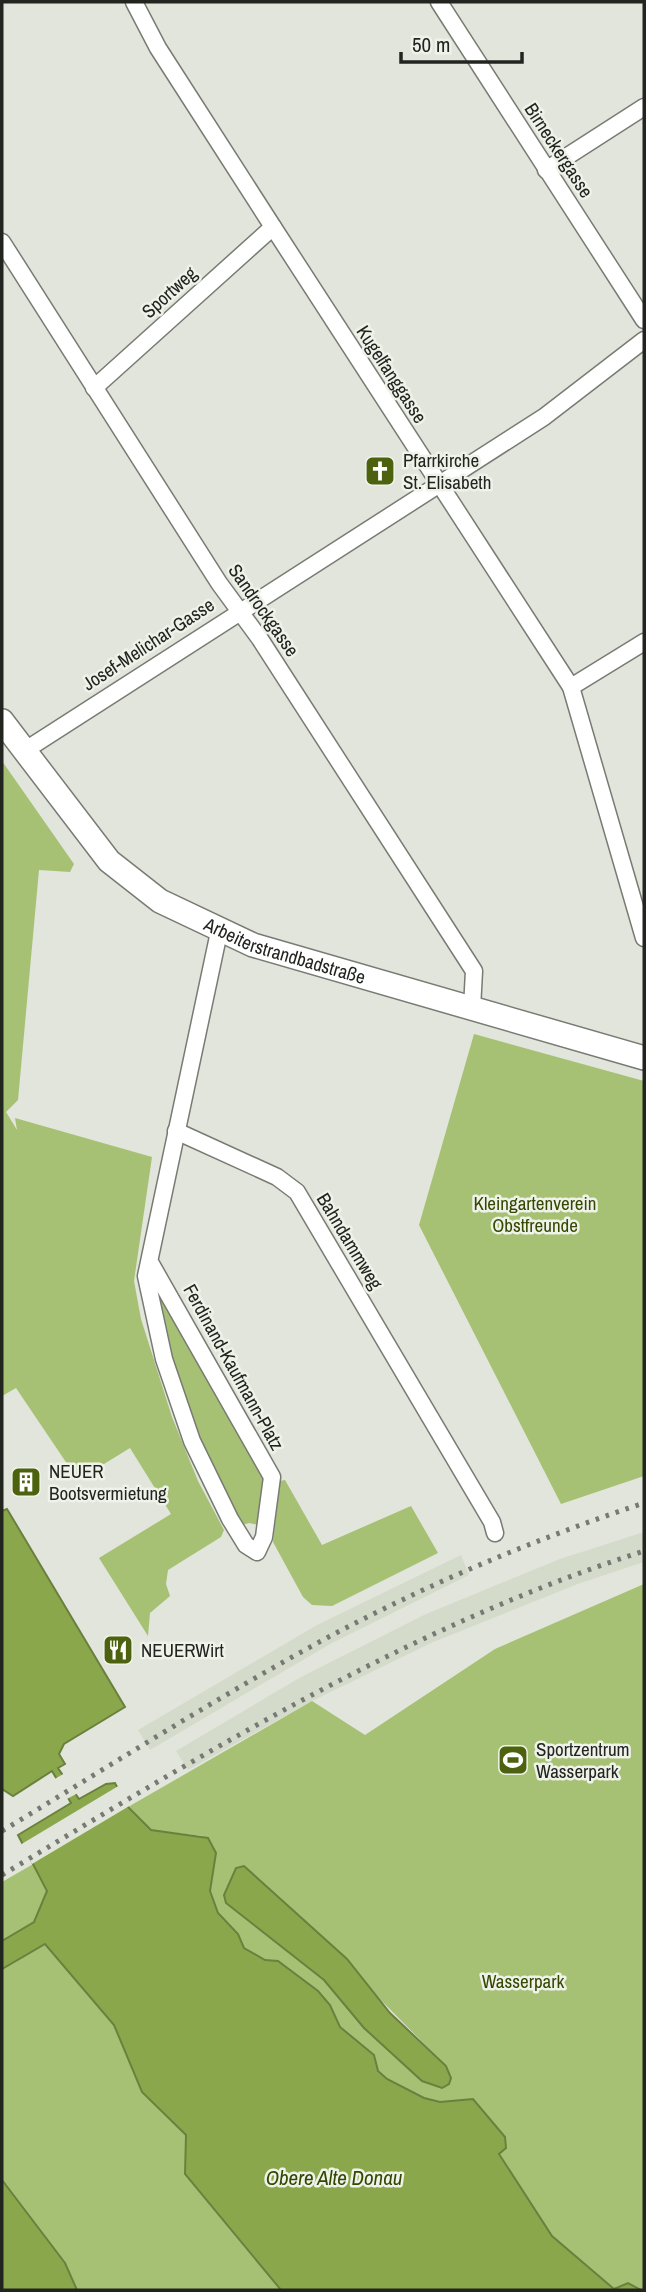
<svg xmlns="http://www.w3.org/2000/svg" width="646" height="2292" font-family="'Archivo Narrow',sans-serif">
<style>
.built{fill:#d5dbcb}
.green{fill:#a6c173;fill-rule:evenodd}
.water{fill:#8aa84b;stroke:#6b803e;stroke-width:2}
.pier{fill:#e1e5db}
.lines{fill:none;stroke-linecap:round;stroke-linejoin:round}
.street-casing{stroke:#787b73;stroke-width:19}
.secondary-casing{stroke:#787b73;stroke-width:26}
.street{stroke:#fff;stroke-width:16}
.secondary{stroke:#fff;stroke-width:23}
.rail{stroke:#777a74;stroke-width:5;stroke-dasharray:3.5 7;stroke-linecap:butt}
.labels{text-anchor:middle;stroke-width:5;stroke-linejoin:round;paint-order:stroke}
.street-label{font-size:19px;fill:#222420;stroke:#eef2e9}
.poi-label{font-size:19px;fill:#222420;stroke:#eef2e9;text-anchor:start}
.park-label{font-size:19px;fill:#354800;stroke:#eef2e9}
.water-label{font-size:21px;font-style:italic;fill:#344700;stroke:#eef2e9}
</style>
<rect width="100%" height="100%" fill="#e1e5db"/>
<g class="built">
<path d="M644 1532V1562L575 1585 431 1643 312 1701 188 1770 176 1751 301 1677 426 1614 560 1559Z"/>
<path d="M461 1555 469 1575 330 1644 150 1750 138 1730 317 1625Z"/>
</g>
<g class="green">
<path d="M2 761 74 864 70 872 39 870 18 1100 6 1112 17 1130 15 1118 152 1157 134 1281 141 1319 172 1417 198 1481 224 1530 221 1537 168 1570 166 1584 170 1596 150 1613 148 1636 99 1558 171 1514 130 1448 78 1480 16 1388 2 1396Z"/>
<path d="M474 1034 644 1081V1476L561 1504 419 1225Z"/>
<path d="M154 1285 263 1475 264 1493 259 1525 249 1523 239 1526 212 1479 173 1365Z"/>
<path d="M285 1480 322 1545 411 1506 438 1553 332 1606 312 1605 303 1597 273 1542 280 1481Z"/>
<path d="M644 1584V2290L628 2283 615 2289 552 2236 499 2153 473 2099 440 2102 423 2098 387 2079 378 2071 374 2055 340 2027 330 2005 278 1961 265 1960 244 1948 237 1934 218 1913 210 1890 216 1853 203 1836 151 1830 128 1807 312 1701 365 1735 495 1649ZM226 1887 368 1987 446 2066 449 2084 442 2087 422 2081 324 1980 227 1903Z"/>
<path d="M35 1863 47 1891 34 1922 2 1941V1882Z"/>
<path d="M45 1944 114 2025 142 2092 187 2135 185 2174 281 2290H77L65 2263 2 2180V1969Z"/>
</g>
<g class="water">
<path d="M7 1509 125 1707 64 1744 59 1754 65 1764 58 1768 79 1799 106 1784 115 1783 128 1807 151 1830 208 1838 216 1853 210 1891 218 1913 238 1934 244 1948 265 1960 278 1961 318 1991 330 2005 340 2027 374 2055 378 2071 387 2079 424 2098 440 2102 473 2099 505 2137 506 2148 499 2154 552 2236 614 2289 628 2283 641 2290H281L185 2174 186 2135 142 2092 114 2025 45 1944 2 1969V1941L34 1922 47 1891 18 1835 71 1803 52 1771 13 1796 2 1789V1511Z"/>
<path d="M244 1866 347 1959 390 2013 446 2066 451 2078 449 2084 442 2088 422 2081 364 2028 324 1980 226 1903 224 1895 236 1868Z"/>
<path d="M2 2180 65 2263 77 2290H2Z"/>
</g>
<g class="pier">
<path d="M65 1773 78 1793 65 1800 53 1780Z"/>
<path d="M120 1785 131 1805 32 1864 20 1845Z"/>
</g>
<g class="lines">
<g class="street-casing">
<g id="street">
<path d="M134 2 158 48 273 227 571 687 644 938"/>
<path d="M439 2 644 320"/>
<path d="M546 170 644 107"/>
<path d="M2 242 219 583 260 639 474 971 472 1008"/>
<path d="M94 388 273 227"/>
<path d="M571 687 644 642"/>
<path d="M24 751 544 417 644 340"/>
<path d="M176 1131 277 1177 297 1192 492 1522 495 1533"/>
<path d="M151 1264 272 1477 264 1537 257 1552 246 1545 230 1519 192 1441 164 1359 146 1276 219 932"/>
</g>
</g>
<g class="secondary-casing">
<g id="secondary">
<path id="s1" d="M2 721 109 861 160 901 253 945 644 1058"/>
</g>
</g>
<use href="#street" class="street"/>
<use href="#secondary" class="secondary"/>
<g class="rail">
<path d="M2 1831C113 1764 222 1694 336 1633 435 1581 538 1538 644 1503"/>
<path d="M2 1875C209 1750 413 1625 644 1551"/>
</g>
</g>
<defs>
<g id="church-square" transform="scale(1.575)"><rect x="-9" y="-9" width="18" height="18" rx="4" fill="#4c620e" stroke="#eef2e9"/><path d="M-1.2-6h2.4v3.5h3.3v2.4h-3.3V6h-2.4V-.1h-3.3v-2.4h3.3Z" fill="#fff"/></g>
<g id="building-square" transform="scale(1.575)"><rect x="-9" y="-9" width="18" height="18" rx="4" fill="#4c620e" stroke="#eef2e9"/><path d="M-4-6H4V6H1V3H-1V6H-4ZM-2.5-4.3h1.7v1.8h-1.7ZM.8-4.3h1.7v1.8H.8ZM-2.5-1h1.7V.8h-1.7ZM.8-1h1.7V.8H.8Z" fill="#fff"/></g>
<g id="restaurant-square" transform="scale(1.575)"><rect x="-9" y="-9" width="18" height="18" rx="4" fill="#4c620e" stroke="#eef2e9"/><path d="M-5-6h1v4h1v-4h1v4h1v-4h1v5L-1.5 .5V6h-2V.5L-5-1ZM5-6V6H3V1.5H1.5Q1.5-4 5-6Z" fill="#fff"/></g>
<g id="stadium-square" transform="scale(1.575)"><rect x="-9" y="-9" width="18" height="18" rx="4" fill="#4c620e" stroke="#eef2e9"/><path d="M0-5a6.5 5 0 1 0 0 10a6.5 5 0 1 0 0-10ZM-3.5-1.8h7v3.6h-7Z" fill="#fff"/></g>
</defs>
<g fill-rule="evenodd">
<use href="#church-square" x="380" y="471"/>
<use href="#building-square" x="26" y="1482"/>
<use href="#restaurant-square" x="118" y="1650"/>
<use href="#stadium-square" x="513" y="1760"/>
</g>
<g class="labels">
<g class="street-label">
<text transform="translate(559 150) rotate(57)" y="7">Birneckergasse</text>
<text transform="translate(169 292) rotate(-42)" y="7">Sportweg</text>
<text transform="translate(392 374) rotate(57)" y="7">Kugelfanggasse</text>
<text transform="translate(264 610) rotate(55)" y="7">Sandrockgasse</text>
<text transform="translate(148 644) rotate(-33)" y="7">Josef-Melichar-Gasse</text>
<text dy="7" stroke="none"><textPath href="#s1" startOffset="376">Arbeiterstrandbadstraße</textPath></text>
<text transform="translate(350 1241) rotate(59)" y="7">Bahndammweg</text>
<text transform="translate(234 1367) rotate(61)" y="7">Ferdinand-Kaufmann-Platz</text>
</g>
<g class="poi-label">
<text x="403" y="467">Pfarrkirche<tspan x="403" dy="22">St. Elisabeth</tspan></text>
<text x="49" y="1478">NEUER<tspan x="49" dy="22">Bootsvermietung</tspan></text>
<text x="141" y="1657">NEUERWirt</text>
<text x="536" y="1756">Sportzentrum<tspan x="536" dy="22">Wasserpark</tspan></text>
</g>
<g class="park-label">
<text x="535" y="1210">Kleingartenverein<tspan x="535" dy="22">Obstfreunde</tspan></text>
<text x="523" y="1988">Wasserpark</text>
</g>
<g class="water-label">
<text x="334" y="2185">Obere Alte Donau</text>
</g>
</g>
<rect width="646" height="2292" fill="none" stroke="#222420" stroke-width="7"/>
<path d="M401 52v10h121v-10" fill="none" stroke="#222420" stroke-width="3.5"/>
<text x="412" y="52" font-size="21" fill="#222420" stroke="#eef2e9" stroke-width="5" paint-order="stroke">50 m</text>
</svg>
